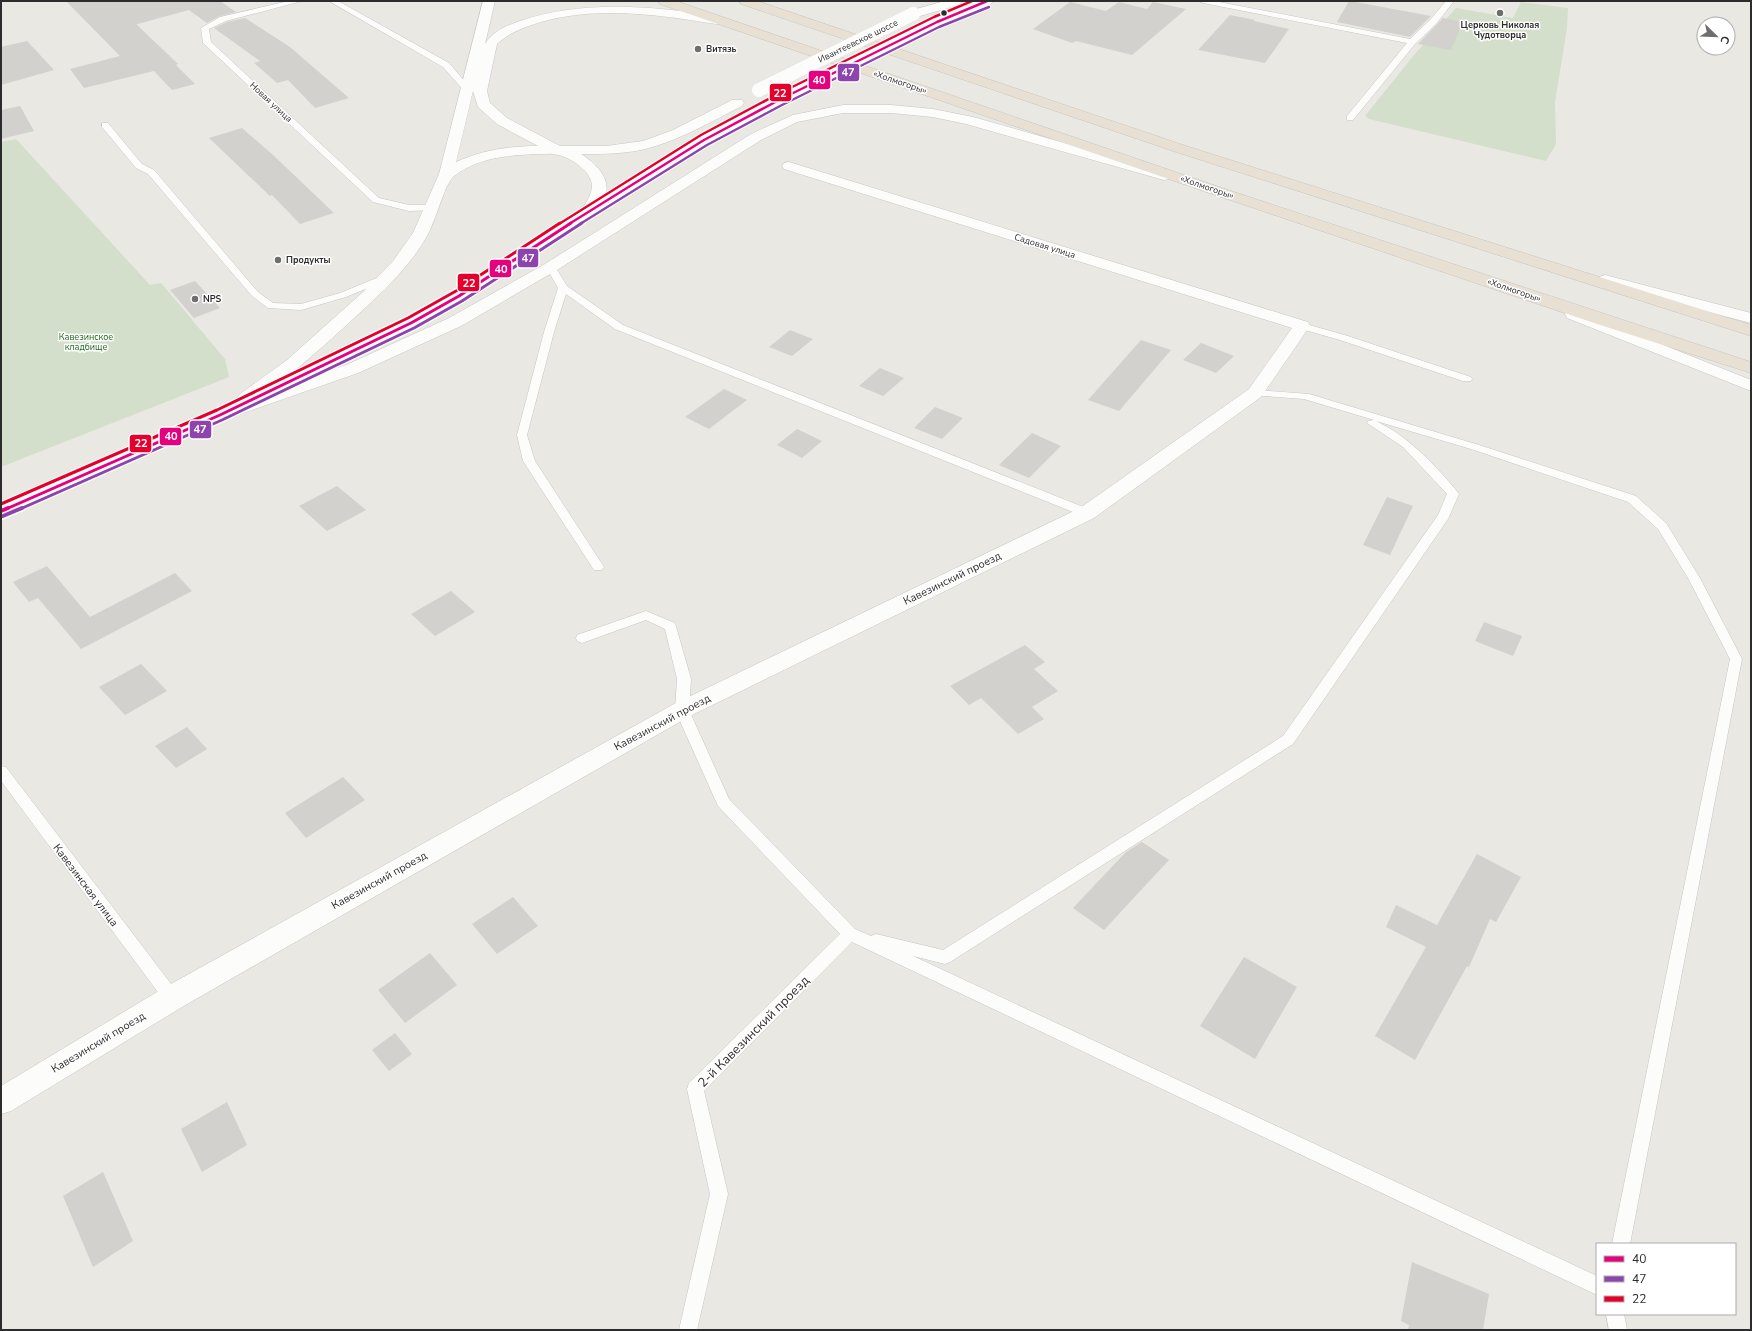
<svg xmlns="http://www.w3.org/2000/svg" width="1752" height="1331" font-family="'Nunito Sans',sans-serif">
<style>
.cemetery{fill:#d3dfca}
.building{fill:#d3d1cd}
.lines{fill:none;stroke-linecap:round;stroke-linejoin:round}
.lane-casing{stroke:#c7c6c7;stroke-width:1}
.street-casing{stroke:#c7c6c7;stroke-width:1}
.secondary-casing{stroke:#c7c6c7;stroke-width:1}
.highway-casing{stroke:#c6c5c2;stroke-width:1}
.lane{fill:#fcfcfb;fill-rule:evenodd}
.street{fill:#fcfcfb;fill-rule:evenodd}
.secondary{fill:#fcfcfb;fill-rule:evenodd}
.highway{fill:#e9e0d4;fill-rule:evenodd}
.secondary-bridge-casing{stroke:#c7c6c7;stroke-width:14;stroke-linecap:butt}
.secondary-bridge{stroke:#fcfcfb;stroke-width:14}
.bus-1-far2-casing{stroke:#fff;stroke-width:4.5}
.bus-1-far1-casing{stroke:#fff;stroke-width:5.5}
.bus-1-casing{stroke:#fff;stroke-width:7}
.bus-2-far2-casing{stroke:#fff;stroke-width:4.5}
.bus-2-far1-casing{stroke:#fff;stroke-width:5.5}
.bus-2-casing{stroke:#fff;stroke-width:7}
.bus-3-far1-casing{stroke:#fff;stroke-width:4.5}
.bus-3-casing{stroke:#fff;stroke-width:5.5}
.bus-1-far2{stroke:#e5007d;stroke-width:2.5}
.bus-1-far1{stroke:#e5007d;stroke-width:3}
.bus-1{stroke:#e5007d;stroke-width:4}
.bus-2-far2{stroke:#8e44ad;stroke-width:2.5}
.bus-2-far1{stroke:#8e44ad;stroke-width:3}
.bus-2{stroke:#8e44ad;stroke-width:4}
.bus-3-far1{stroke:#e4002b;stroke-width:2.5}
.bus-3{stroke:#e4002b;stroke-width:3}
.bus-dot{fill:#2c2c2c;stroke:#fff;stroke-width:1.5}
.poi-dot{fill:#6e6e6c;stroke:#fff;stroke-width:1.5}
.labels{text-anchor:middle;stroke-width:3;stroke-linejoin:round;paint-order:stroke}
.far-poi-label{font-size:9px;font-weight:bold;fill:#2c2c2c;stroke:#fff;text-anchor:start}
.far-street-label{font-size:9px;fill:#2c2c2c;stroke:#fff}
.far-park-label{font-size:9px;fill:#20691c;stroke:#fff}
.street-label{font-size:11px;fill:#2c2c2c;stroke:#fff}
.near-street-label{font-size:13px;fill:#2c2c2c;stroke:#fff}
.line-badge{stroke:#fff;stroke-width:1.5}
.badge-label{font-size:11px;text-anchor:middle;font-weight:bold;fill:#fff}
</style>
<rect width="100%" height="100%" fill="#eae8e2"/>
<g class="cemetery">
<path d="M1521 2 1568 8 1567 28 1555 102 1556 144 1546 161 1369 119 1365 116 1414 55 1456 8 1513 18Z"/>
<path d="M16 139 150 285 161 283 225 359 229 377 1 467V142Z"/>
</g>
<g class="building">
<path d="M66 1H220L236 12 220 16 207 23 189 10 134 25 136 24 178 64 176 65 195 84 172 90 154 71 84 88 70 69 120 56Z"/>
<path d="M1349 1H1350L1431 16 1410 37 1337 22Z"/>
<path d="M1070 2 1106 11 1119 2 1147 9 1153 2 1186 9 1132 55 1076 41 1072 43 1033 29Z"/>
<path d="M1230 15 1255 20 1254 21 1289 29 1265 63 1198 50Z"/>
<path d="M245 18 290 47 349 98 315 108 288 80 277 83 254 63 260 61 214 28 227 22Z"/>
<path d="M1443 18 1463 22 1451 50 1418 44Z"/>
<path d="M27 41 54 70 1 85V47Z"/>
<path d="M20 106 34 131 1 139V110Z"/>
<path d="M242 128 272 154 334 213 300 224 272 195 270 196 209 138Z"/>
<path d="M195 281 220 308 194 318 170 290Z"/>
<path d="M790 330 813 339 792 356 769 347Z"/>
<path d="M1141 340 1171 350 1119 411 1088 400Z"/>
<path d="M1201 343 1234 356 1216 373 1183 360Z"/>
<path d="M880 368 904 378 883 396 859 386Z"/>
<path d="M724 389 747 400 709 429 685 417Z"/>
<path d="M935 407 963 418 942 439 914 428Z"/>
<path d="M797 429 822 441 802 458 777 445Z"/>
<path d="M1032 433 1061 446 1029 478 999 465Z"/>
<path d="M337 486 366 510 327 531 299 506Z"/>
<path d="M1387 497 1413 506 1390 555 1363 545Z"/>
<path d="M47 566 90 617 175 573 192 591 81 649 38 598 29 602 13 582Z"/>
<path d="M451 591 475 612 435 636 411 614Z"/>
<path d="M1484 622 1522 636 1513 656 1475 641Z"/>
<path d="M1025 645 1045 662 1034 669 1058 691 1032 707 1044 719 1018 734 981 698 969 705 950 686Z"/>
<path d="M141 664 167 691 125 715 99 687Z"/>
<path d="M187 727 207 749 176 768 155 746Z"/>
<path d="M343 777 365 800 306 838 285 813Z"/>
<path d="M1142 842 1169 860 1104 930 1073 908 1126 852Z"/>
<path d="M1477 854 1521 877 1496 922 1490 919 1469 967 1467 966 1415 1060 1375 1036 1426 947 1386 927 1396 905 1437 925Z"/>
<path d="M513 897 538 926 497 954 472 924Z"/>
<path d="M430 953 457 985 405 1023 378 990Z"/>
<path d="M1244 957 1297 987 1255 1059 1200 1026Z"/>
<path d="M395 1033 412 1054 389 1071 372 1050Z"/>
<path d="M227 1102 247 1145 202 1172 181 1129Z"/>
<path d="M103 1172 133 1241 93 1267 63 1196Z"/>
<path d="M1412 1262 1489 1294 1483 1330H1408L1409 1325 1401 1321Z"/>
</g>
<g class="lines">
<g class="lane-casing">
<g id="lane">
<path d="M289 1H302L226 21 209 29 211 42 379 198 409 205H431L434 206 435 208 434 210 409 211 373 202 203 43 201 28 220 17Z"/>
<path d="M329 1H338L449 63 472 90 471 92H465L443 67Z"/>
<path d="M1199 1H1214L1410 39 1430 20 1446 1H1454L1436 24 1415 44 1353 120H1347V116L1407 43 1203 3Z"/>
<path d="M102 123H108L142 164 154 170 258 292 273 303 301 304 340 293 384 275 387 274 392 277 390 279 346 297 301 310 268 308 252 296 148 174 136 168 102 127Z"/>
<path d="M551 264 554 265 567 286 623 325 1091 510 1093 513 1091 516H1083L615 329 566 294 554 332 527 435 535 461 604 567 602 570H594L523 461 517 435 544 332 558 288 546 267Z"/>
<path d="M1302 323 1348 336 1471 377 1472 379 1471 381H1463L1340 340 1298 328 1297 326 1298 324Z"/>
<path d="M1255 390 1309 394 1479 445 1636 496 1666 523 1700 578 1742 659 1630 1244H1612L1730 659 1688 578 1658 529 1628 502 1471 449 1376 421C1403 434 1423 453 1443 475 1448 481 1454 487 1459 494L1448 519 1293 744 950 962 945 964 913 956 1597 1276V1295L852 942 704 1091 728 1194 697 1330H679L710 1194 687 1089 689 1083 840 934 718 806 675 710 677 679 665 629 646 620 582 643 577 641 576 638 577 635 646 611 675 623 691 679 689 710 729 799 855 929 871 936 876 934 943 950 1283 736 1438 515 1447 494 1403 447 1367 423 1368 421 1374 420 1304 399 1251 395 1250 393Z"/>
<path d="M1 766 6 767 178 993 180 998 178 1003 172 1005 166 1003 1 781Z"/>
<path d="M1606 1314H1624L1627 1330H1609Z"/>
</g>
</g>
<g class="street-casing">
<path id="street" d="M789 162 1308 322 1310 326 1261 397 1094 518 690 716 182 1007 11 1111 1 1114V1086L162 989 674 704 1080 508 1249 389 1292 328 784 169 782 166 784 163Z"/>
</g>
<g class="secondary-casing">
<g id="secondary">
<path d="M483 1H495L485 44C493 31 506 26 520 21 582 0 652 6 716 16L720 17 722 20 720 23 716 24C654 14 586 4 526 27 516 31 505 36 497 44L487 91 490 103 507 118 560 146H606L643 141 673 130 732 100H742L744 103 742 106C712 121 682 139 649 148 628 154 603 154 581 154 595 163 610 177 606 194L699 137 774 97H784L786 100 784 103 709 143 590 217 465 300 417 327 321 373 315 374 309 373 306 369 309 365 405 319 453 292 581 210C591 196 598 184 584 170 577 163 568 157 558 155 552 153 546 154 540 154 511 155 478 157 454 176 446 182 437 215 432 225 428 236 421 246 414 256 396 280 374 300 353 319 325 345 296 371 265 393L346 365 449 318 545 264 751 134 793 115 843 105H891L933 109 973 117 1169 173 1171 176 1169 179 1164 180 966 124 933 117 891 113H843L797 122 761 140 557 270 461 326 358 373 220 421 1 517V503L227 404 240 402 237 398 240 394 287 360 363 292 393 261 413 233 439 174ZM473 91 478 107 497 124 538 146C510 146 482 150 456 162Z"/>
<path d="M945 1 961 2 959 5 913 18 909 17 907 14 909 11Z"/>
<path d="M977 1H993L991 4 941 25H933L931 22 933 19Z"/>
<path d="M1605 275 1751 313V323L1599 283 1597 280 1599 277Z"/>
<path d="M1573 309 1751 380V391L1567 318 1565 314 1567 310Z"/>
</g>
</g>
<g class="highway-casing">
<g id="highway">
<path d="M658 1H676L1225 189 1751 362V373L1597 324 1215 195 660 4Z"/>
<path d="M739 1H757L1186 146 1751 325V336L1176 152 741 4Z"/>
</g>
</g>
<use href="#lane" class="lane"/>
<use href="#street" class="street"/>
<use href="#secondary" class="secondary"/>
<use href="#highway" class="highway"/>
<g class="secondary-bridge-casing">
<g id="secondary-bridge">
<path d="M759 90 913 14"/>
<path d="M779 100 937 22"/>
</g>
</g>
<use href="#secondary-bridge" class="secondary-bridge"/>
<g class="bus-1-far2-casing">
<path id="bus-1-far2" d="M569 224 704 140 779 100 937 22 987 1"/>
</g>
<g class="bus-1-far1-casing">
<path id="bus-1-far1" d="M6 509 220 415 411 323 459 296 571 223"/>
</g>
<g class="bus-1-casing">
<path id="bus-1" d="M1 511 8 508"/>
</g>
<g class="bus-2-far2-casing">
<path id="bus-2-far2" d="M580 224 707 145 782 105 939 27 989 7"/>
</g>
<g class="bus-2-far1-casing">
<path id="bus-2-far1" d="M20 509 222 420 414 328 462 301 582 223"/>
</g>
<g class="bus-2-casing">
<path id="bus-2" d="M3 516 22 508"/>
</g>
<g class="bus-3-far1-casing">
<path id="bus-3-far1" d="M559 224 701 135 776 95 934 17 972 1"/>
</g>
<g class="bus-3-casing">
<path id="bus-3" d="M1 504 217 410 408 318 456 291 560 223"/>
</g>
<use href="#bus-1-far2" class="bus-1-far2"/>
<use href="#bus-1-far1" class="bus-1-far1"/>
<use href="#bus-1" class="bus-1"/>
<use href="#bus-2-far2" class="bus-2-far2"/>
<use href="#bus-2-far1" class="bus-2-far1"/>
<use href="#bus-2" class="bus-2"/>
<use href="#bus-3-far1" class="bus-3-far1"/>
<use href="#bus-3" class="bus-3"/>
</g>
<circle class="bus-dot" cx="944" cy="13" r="3.5"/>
<g class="poi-dot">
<circle cx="1500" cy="13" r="4"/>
<circle cx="698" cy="49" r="4"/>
<circle cx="278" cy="260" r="4"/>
<circle cx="195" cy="299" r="4"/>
</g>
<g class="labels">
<g class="far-poi-label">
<text x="1500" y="28" text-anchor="middle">Церковь Николая<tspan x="1500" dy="10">Чудотворца</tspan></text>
<text x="706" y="52">Витязь</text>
<text x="286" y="263">Продукты</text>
<text x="203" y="302">NPS</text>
</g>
<g class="far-street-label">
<text transform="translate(858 41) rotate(-26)" y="3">Ивантеевское шоссе</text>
<text transform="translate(900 82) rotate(19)" y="3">«Холмогоры»</text>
<text transform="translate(271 102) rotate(43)" y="3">Новая улица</text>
<text transform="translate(1207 187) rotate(19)" y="3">«Холмогоры»</text>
<text transform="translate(1045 246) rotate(17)" y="3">Садовая улица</text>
<text transform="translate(1514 290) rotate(19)" y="3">«Холмогоры»</text>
</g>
<g class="far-park-label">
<text x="86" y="340">Кавезинское<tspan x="86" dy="10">кладбище</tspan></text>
</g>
<g class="street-label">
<text transform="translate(952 578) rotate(-26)" y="4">Кавезинский проезд</text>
<text transform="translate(662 722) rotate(-28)" y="4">Кавезинский проезд</text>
<text transform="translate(379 880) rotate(-29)" y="4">Кавезинский проезд</text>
<text transform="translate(86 885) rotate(53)" y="4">Кавезинская улица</text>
<text transform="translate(98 1042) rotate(-31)" y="4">Кавезинский проезд</text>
</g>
<g class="near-street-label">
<text transform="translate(753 1031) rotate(-45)" y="5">2-й Кавезинский проезд</text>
</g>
</g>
<g class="line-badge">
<rect x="837" y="63" width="23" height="19" rx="4" fill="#8e44ad"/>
<rect x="808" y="70" width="23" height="20" rx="4" fill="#e5007d"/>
<rect x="769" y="83" width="23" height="19" rx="4" fill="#e4002b"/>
<rect x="517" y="248" width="22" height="20" rx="4" fill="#8e44ad"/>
<rect x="489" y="259" width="23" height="19" rx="4" fill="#e5007d"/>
<rect x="457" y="273" width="23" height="19" rx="4" fill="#e4002b"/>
<rect x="189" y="420" width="23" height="19" rx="4" fill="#8e44ad"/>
<rect x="159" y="427" width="23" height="19" rx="4" fill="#e5007d"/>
<rect x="129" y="434" width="23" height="19" rx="4" fill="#e4002b"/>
</g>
<g class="badge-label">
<text x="848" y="76">47</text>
<text x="819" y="84">40</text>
<text x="780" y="97">22</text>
<text x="528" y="262">47</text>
<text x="501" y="273">40</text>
<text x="469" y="287">22</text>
<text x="200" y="433">47</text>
<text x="171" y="440">40</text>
<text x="141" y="447">22</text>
</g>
<rect width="1752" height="1331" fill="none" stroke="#2c2c2c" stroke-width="4"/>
<rect x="1596" y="1243" width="140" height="72" fill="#ffffff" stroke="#ababab"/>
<rect x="1604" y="1256" width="20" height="6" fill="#e5007d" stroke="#ababab"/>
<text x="1632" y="1263" font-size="12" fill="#2c2c2c">40</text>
<rect x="1604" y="1276" width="20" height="6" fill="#8e44ad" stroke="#ababab"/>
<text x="1632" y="1283" font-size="12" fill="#2c2c2c">47</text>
<rect x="1604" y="1296" width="20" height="6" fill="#e4002b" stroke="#ababab"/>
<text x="1632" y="1303" font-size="12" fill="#2c2c2c">22</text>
<g transform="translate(1716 36) rotate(113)"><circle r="19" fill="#ffffff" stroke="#ababab"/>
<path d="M0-3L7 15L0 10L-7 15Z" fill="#6e6e6c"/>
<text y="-6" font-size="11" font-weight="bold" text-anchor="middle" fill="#2c2c2c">С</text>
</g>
</svg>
